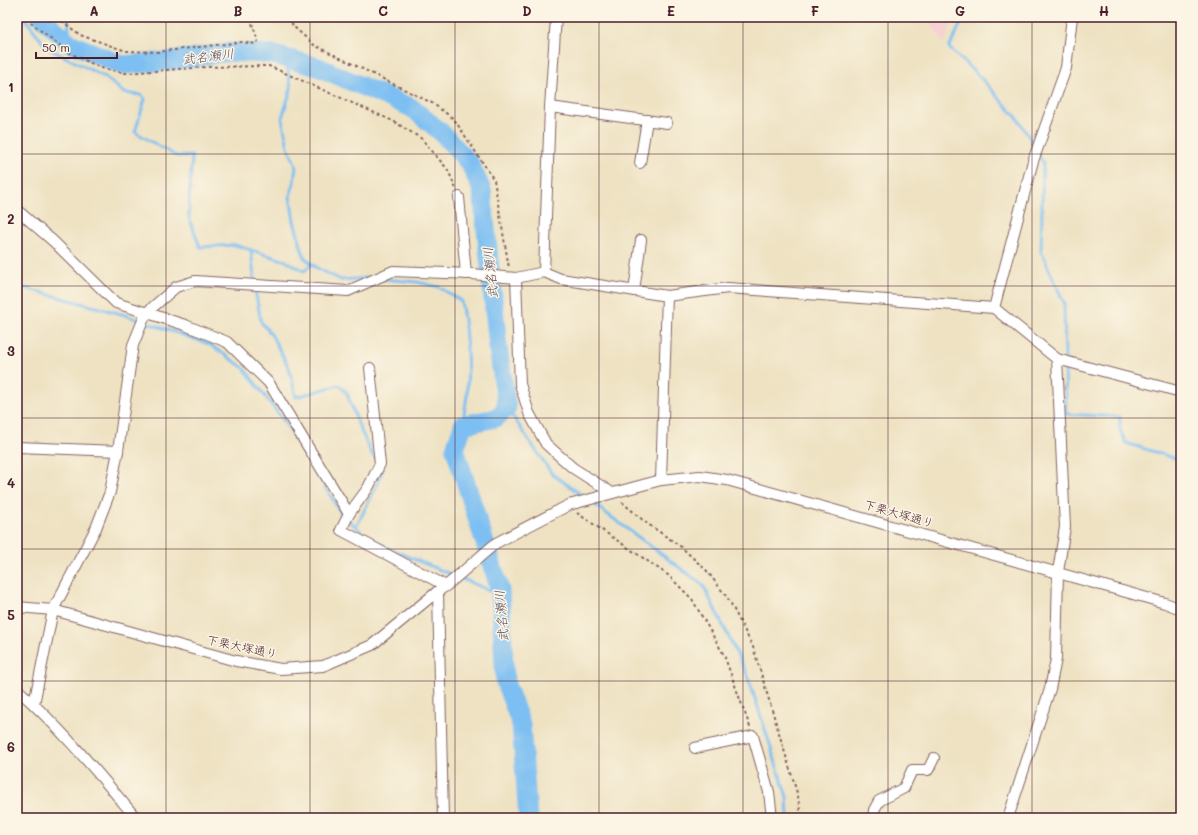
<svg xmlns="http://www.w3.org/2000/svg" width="1198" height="835" font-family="Mali,'Klee One',sans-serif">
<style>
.built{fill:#f7cfd2}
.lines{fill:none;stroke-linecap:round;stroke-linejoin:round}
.stream{stroke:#7dbff2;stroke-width:3}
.river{stroke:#7dbff2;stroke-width:19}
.minor-casing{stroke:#836360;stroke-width:12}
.path{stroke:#836360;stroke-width:2;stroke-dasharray:3 3;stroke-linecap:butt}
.minor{stroke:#fff;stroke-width:10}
.grid{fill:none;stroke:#4a1f2b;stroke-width:1;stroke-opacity:0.55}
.labels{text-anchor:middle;stroke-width:3;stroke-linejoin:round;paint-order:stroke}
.street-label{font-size:12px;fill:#4a1f2b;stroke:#fcf5e5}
.water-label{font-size:13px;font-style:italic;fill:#594f67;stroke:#fcf5e5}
.neatline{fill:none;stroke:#4a1f2b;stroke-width:1.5}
.grid-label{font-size:13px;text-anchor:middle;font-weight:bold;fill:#4a1f2b}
</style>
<rect width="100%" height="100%" fill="#fcf5e5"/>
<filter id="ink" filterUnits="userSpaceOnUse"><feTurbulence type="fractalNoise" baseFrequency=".025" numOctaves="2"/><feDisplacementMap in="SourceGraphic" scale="8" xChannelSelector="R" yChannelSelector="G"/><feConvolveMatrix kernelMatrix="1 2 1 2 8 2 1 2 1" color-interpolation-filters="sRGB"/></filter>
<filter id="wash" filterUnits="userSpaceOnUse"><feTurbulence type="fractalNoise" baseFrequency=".012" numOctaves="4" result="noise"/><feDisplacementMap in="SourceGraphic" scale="16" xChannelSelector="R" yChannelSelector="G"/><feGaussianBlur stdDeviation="0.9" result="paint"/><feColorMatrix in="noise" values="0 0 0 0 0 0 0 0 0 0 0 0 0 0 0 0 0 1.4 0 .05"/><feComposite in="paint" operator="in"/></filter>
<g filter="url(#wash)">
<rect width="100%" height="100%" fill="#eee2c2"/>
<path class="built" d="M926 17H955L944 43Z"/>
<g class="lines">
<g class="stream">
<path d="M24 17 47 48 105 77 124 93 141 95 145 99 135 132 176 156H192L189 206V218L200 247 235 245 251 250 256 295 261 322 271 334 289 368 296 397 339 385 347 393 358 424 371 453 376 459"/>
<path d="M68 17 70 43"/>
<path d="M964 17 949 48 979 76 1018 119 1035 147"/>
<path d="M286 58 291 89 282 118 288 147 296 166 294 182 290 196 294 221 304 257 317 268 341 280 368 278"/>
<path d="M1038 154 1043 162 1041 251 1064 303 1066 414 1120 417V430L1126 443 1174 458 1181 457"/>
<path d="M251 250 286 261 304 271 312 264"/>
<path d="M383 279 417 282 439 287 461 301C467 332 469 363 467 395 466 405 463 415 463 425"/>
<path d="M17 286 122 314 209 344 244 368 286 424 341 513 365 535 392 550 501 595"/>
<path d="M507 408 552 474 585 497"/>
<path d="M591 502 703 585 747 674 787 797 788 818"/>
<path d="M356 527 377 485 383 469"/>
</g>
<path class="river" d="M41 17 70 43 122 65 169 61 230 52 271 54 318 67 412 108 442 133 470 164 482 190 498 347 507 408 496 418 463 425 455 449 500 590 505 682 521 724 528 818"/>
</g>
</g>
<g filter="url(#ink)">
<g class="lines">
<g class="minor-casing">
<g id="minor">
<path d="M550 107 667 123"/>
<path d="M640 163 647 120"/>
<path d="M459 197 466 274"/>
<path d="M17 210 53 241 116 303 185 325 227 342 269 383 349 514 341 530 446 586"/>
<path d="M544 272 561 279 667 296 728 288 994 308"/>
<path d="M516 278 520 384 529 413 546 444 573 468 612 493"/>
<path d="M634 291 641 240"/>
<path d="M1057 359 1181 392"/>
<path d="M17 447 118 451"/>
<path d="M661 480 667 296"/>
<path d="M349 514 368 488 380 464 370 368"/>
<path d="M438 591 443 818"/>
<path d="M17 607 53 610 236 661 281 669 323 666 372 645 438 591 446 586 496 543 569 505 661 480 700 476 727 480 1165 603 1181 609"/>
<path d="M17 689C61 728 98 773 136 818"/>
<path d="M34 704 53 610 96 528 110 492 118 451 133 345 146 313 176 287 195 281 348 291 393 271 472 274 516 278 544 272 550 107 556 17"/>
<path d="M695 748 753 736 769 792 772 818"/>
<path d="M873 818 874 810 879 801 904 788 912 770H928L934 758"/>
<path d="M1008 818 1050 689 1056 659 1058 572 1065 527 1057 359 994 308 1033 161 1066 68 1072 17"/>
</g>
</g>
<g class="path">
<path d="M28 17 32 24 70 53 101 68 126 73 206 67 269 66 393 121 422 139 448 170 456 189"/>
<path d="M57 17 80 35 126 51 157 52 242 42 256 44 258 41 250 17"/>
<path d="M289 17 293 26 314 45 432 103 454 119 494 180 509 268"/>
<path d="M622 502 645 522 680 546 707 571 729 600 753 647 798 796 801 818"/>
<path d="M577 513 668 575 692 599 724 655 750 727"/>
</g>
<use href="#minor" class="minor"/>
</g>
</g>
<path class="grid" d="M166 17V818M310 17V818M455 17V818M599 17V818M743 17V818M888 17V818M1032 17V818M17 154H1181M17 286H1181M17 418H1181M17 549H1181M17 681H1181"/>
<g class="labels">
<g class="street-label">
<text transform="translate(899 514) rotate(16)" y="4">下栗大塚通り</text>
<text transform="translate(242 647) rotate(12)" y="4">下栗大塚通り</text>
</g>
<g class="water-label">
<text transform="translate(208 56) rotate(-7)" y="5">武名瀬川</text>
<text transform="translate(490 273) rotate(-96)" y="5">武名瀬川</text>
<text transform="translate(501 616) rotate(-95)" y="5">武名瀬川</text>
</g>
</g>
<rect width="1198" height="835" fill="none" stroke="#fcf5e5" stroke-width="44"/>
<path d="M36 52v6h81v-6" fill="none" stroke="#4a1f2b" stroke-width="2"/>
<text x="42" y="52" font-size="12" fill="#4a1f2b" stroke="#fcf5e5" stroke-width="3" paint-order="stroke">50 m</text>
<rect x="22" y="22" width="1154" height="791" class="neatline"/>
<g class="grid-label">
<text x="94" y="16">A</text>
<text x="238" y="16">B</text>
<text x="383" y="16">C</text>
<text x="527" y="16">D</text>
<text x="671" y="16">E</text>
<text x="815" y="16">F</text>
<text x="960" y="16">G</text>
<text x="1104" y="16">H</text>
<text x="11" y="92">1</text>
<text x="11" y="224">2</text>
<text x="11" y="356">3</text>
<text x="11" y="488">4</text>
<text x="11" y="620">5</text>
<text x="11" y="752">6</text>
</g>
</svg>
